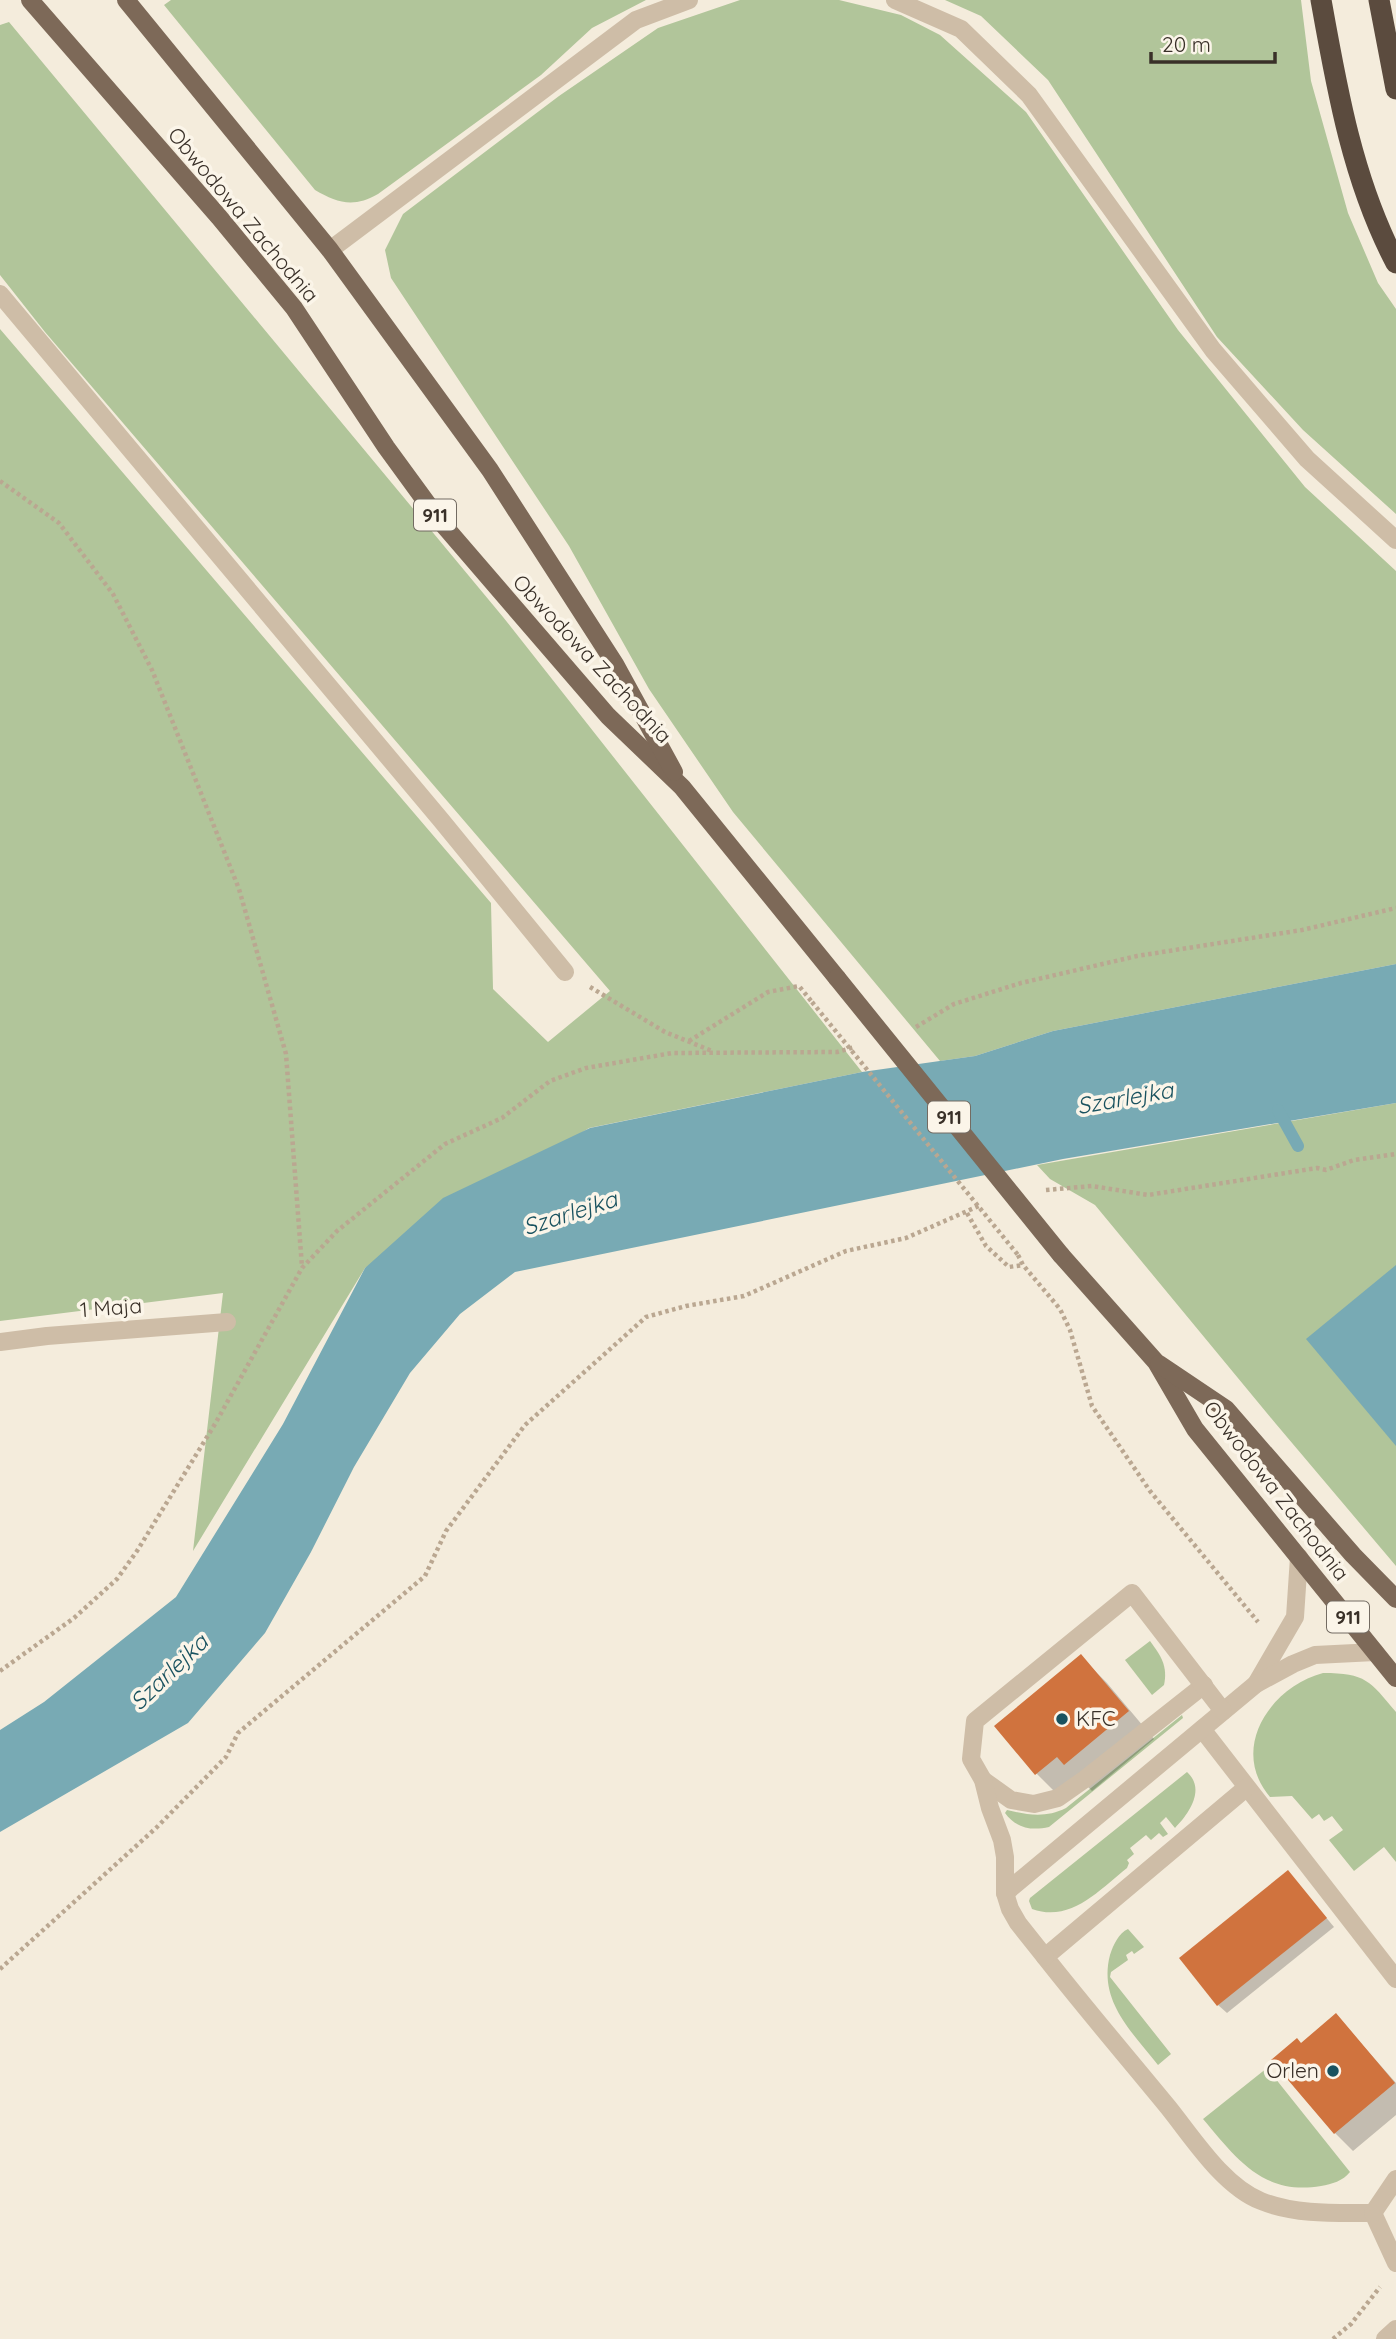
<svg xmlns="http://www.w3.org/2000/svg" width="1396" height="2339" font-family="Quicksand,sans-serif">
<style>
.green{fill:#b1c59a}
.water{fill:#78aab4}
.shadow{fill:#0003}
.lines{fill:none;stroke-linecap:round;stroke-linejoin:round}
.stream{stroke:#78aab4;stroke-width:12}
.building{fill:#d0733e}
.path{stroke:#baa791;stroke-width:4.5;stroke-dasharray:3.5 3.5;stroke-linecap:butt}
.minor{stroke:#cebda7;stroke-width:18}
.major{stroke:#7d6958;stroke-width:18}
.highway{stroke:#5b4b3e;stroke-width:21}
.path-bridge{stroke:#baa791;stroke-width:4.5;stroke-dasharray:3.5 3.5;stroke-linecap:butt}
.major-bridge{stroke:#7d6958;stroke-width:18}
.poi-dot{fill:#19525f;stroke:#fbf5e9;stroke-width:2.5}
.labels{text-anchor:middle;stroke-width:7;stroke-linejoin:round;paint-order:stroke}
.shield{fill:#fbf5e9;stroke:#736b62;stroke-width:2}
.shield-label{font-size:19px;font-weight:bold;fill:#393028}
.street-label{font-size:21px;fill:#393028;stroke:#fbf5e9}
.poi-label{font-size:21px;fill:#393028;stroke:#fbf5e9;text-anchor:start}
.water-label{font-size:23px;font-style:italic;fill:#19525f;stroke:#fbf5e9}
</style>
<rect width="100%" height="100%" fill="#f4ecdc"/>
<g class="green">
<path d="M171 0H646L592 28 541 75 378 194C354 208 337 203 315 190L164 5Z"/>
<path d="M740 0H839L901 15 940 35 1026 112 1178 330 1305 487 1396 571V964L1053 1031 975 1056 940 1061 733 812 649 689 569 546 391 278 385 250 403 214 559 96 658 28Z"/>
<path d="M945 0H1301L1311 81 1348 213 1378 283 1396 309V514L1303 430 1217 337 1048 80 981 16Z"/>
<path d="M9 22 503 617 862 1072 589 1128 365 1268 193 1551 223 1293 0 1321V329L491 903 493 989 548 1042 610 991 45 332 0 275V25Z"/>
<path d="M1396 1103V1566L1276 1424 1095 1205 1050 1179 1037 1165Z"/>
<path d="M1150 1641C1161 1656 1168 1666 1164 1685L1152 1695 1125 1660Z"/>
<path d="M1323 1673C1366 1673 1370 1681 1396 1712V1862L1384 1847 1354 1871 1329 1840 1343 1830 1332 1816 1324 1821 1319 1814 1312 1819 1292 1796 1270 1797C1229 1749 1270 1687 1323 1673Z"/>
<path d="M1182 1715 1183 1718 1049 1827C1031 1831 1016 1828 1005 1813L1007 1810C1028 1815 1046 1818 1066 1808Z"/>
<path d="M1187 1772C1206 1789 1189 1814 1175 1828L1166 1817 1160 1823 1168 1834 1163 1837 1159 1833 1151 1840 1146 1835 1130 1848 1134 1854 1127 1860 1129 1863 1127 1868C1099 1890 1071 1923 1032 1909L1029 1901 1030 1898Z"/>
<path d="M1128 1929 1144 1947 1134 1954 1132 1951 1126 1955 1128 1960 1111 1972 1110 1977 1171 2054 1158 2065C1132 2032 1098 2001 1110 1955 1113 1945 1119 1933 1128 1929Z"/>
<path d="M1267 2068 1350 2172C1343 2181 1332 2184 1321 2186 1263 2196 1236 2158 1203 2119Z"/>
</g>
<g class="water">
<path d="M1396 964V1103L1063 1159 515 1272 460 1314 410 1373 354 1467 311 1552 265 1633 188 1723 0 1832V1730L44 1702 176 1597 283 1424 365 1268 443 1198 590 1128 862 1072 975 1056 1053 1031Z"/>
<path d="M1396 1265V1446L1306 1339Z"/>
</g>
<g class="shadow">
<path d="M1081 1657 1107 1683 1154 1739 1092 1791 1084 1783 1063 1800 1037 1774 997 1727Z"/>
<path d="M1296 1881 1334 1927 1227 2013 1218 2005Z"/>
<path d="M1336 2015 1396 2083V2115L1353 2151 1335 2133 1274 2060 1302 2045Z"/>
</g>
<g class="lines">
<path class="stream" d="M1278 1110 1298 1146"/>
</g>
<g class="building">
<path d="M1081 1654 1129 1711 1064 1765 1057 1757 1035 1775 994 1726Z"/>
<path d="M1288 1870 1327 1918 1217 2006 1179 1958Z"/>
<path d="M1336 2013 1395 2083 1334 2134 1271 2060 1297 2038 1301 2043Z"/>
</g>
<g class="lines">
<g class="path">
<path d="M0 481 59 523 113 594 152 670 239 889 286 1054 302 1267"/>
<path d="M590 987 665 1032 712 1051"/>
<path d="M916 1027 954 1004 1021 983 1137 956 1302 930 1396 908"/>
<path d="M689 1041 768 992 799 986 812 1002"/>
<path d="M1046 1190 1092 1186 1148 1195 1317 1168 1326 1170 1354 1160 1396 1154"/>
<path d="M967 1213 986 1246 1009 1267 1023 1265"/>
<path d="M1018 1255 1023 1265 1060 1309 1070 1330 1092 1406 1150 1491 1258 1622"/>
<path d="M0 1671 74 1618 117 1579 137 1551 215 1424 302 1268 337 1231 445 1144 502 1118 550 1081 586 1068 672 1053 837 1052 855 1047"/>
<path d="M0 1969 156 1828 226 1757 238 1733 425 1576 446 1531 525 1425 646 1317 686 1306 744 1296 846 1251 906 1238 981 1205"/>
<path d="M1333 2339 1351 2324 1380 2287"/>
</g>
<g class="minor">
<path d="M895 0 961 29 1029 95 1213 350 1307 459 1396 540"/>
<path d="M330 250 636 20 689 0"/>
<path d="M0 294 441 820 565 972"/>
<path d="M0 1342 47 1336 227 1322"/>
<path d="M1256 1684 1295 1617 1299 1557"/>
<path d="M1202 1729 1396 1979"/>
<path d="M983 1780 1011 1800 1034 1804 1058 1798 1085 1779 1204 1685"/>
<path d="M1246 1788 1045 1957C1085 2008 1127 2057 1168 2107 1193 2138 1223 2186 1261 2201 1295 2215 1337 2213 1373 2213L1396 2263"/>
<path d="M1005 1893 1256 1684 1293 1664 1315 1655 1375 1652"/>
<path d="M1045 1957 1018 1923 1010 1909 1005 1893V1857L1002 1840 990 1808 983 1780 971 1759 975 1721 1132 1593 1223 1711"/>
<path d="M1373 2213 1396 2179"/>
<path d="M1385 2339 1396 2329"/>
</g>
<g class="major">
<path d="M30 0 219 217 294 308 386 447 440 521 608 716 682 787 837 978"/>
<path d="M126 0 330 250 490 470 615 664 674 772"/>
<path d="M1061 1255 1156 1362 1195 1429 1396 1678"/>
<path d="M1159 1364 1226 1409 1353 1555 1396 1599"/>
</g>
<g class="highway">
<path d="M1321 0C1337 90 1353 182 1396 263"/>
<path d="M1379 0 1396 89"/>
</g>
<path class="path-bridge" d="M812 1002 1018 1255"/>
<path class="major-bridge" d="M837 978 1061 1255"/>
</g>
<g class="poi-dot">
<circle cx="1062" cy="1719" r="7"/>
<circle cx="1333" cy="2071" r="7"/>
</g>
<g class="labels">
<g class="shield">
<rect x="414" y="499.5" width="42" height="31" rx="5"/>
<rect x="928" y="1101.5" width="42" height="31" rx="5"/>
<rect x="1327" y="1601.5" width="42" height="31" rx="5"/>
</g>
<g class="shield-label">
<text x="435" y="522">911</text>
<text x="949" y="1124">911</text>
<text x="1348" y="1624">911</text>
</g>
<g class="street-label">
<text transform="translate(243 215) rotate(50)" y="7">Obwodowa Zachodnia</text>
<text transform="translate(592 659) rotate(47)" y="7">Obwodowa Zachodnia</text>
<text transform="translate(111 1308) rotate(-4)" y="7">1 Maja</text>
<text transform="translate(1276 1491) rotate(52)" y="7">Obwodowa Zachodnia</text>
</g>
<g class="poi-label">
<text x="1076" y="1726">KFC</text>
<text x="1319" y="2078" text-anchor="end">Orlen</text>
</g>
<g class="water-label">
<text transform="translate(1125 1098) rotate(-10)" y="8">Szarlejka</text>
<text transform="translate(570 1213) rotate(-18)" y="8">Szarlejka</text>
<text transform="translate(169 1672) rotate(-44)" y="8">Szarlejka</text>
</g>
</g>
<path d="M1151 52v10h124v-10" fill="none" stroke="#393028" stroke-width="3.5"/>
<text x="1162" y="52" font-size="21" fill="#393028" stroke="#fbf5e9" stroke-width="5" paint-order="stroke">20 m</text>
</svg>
